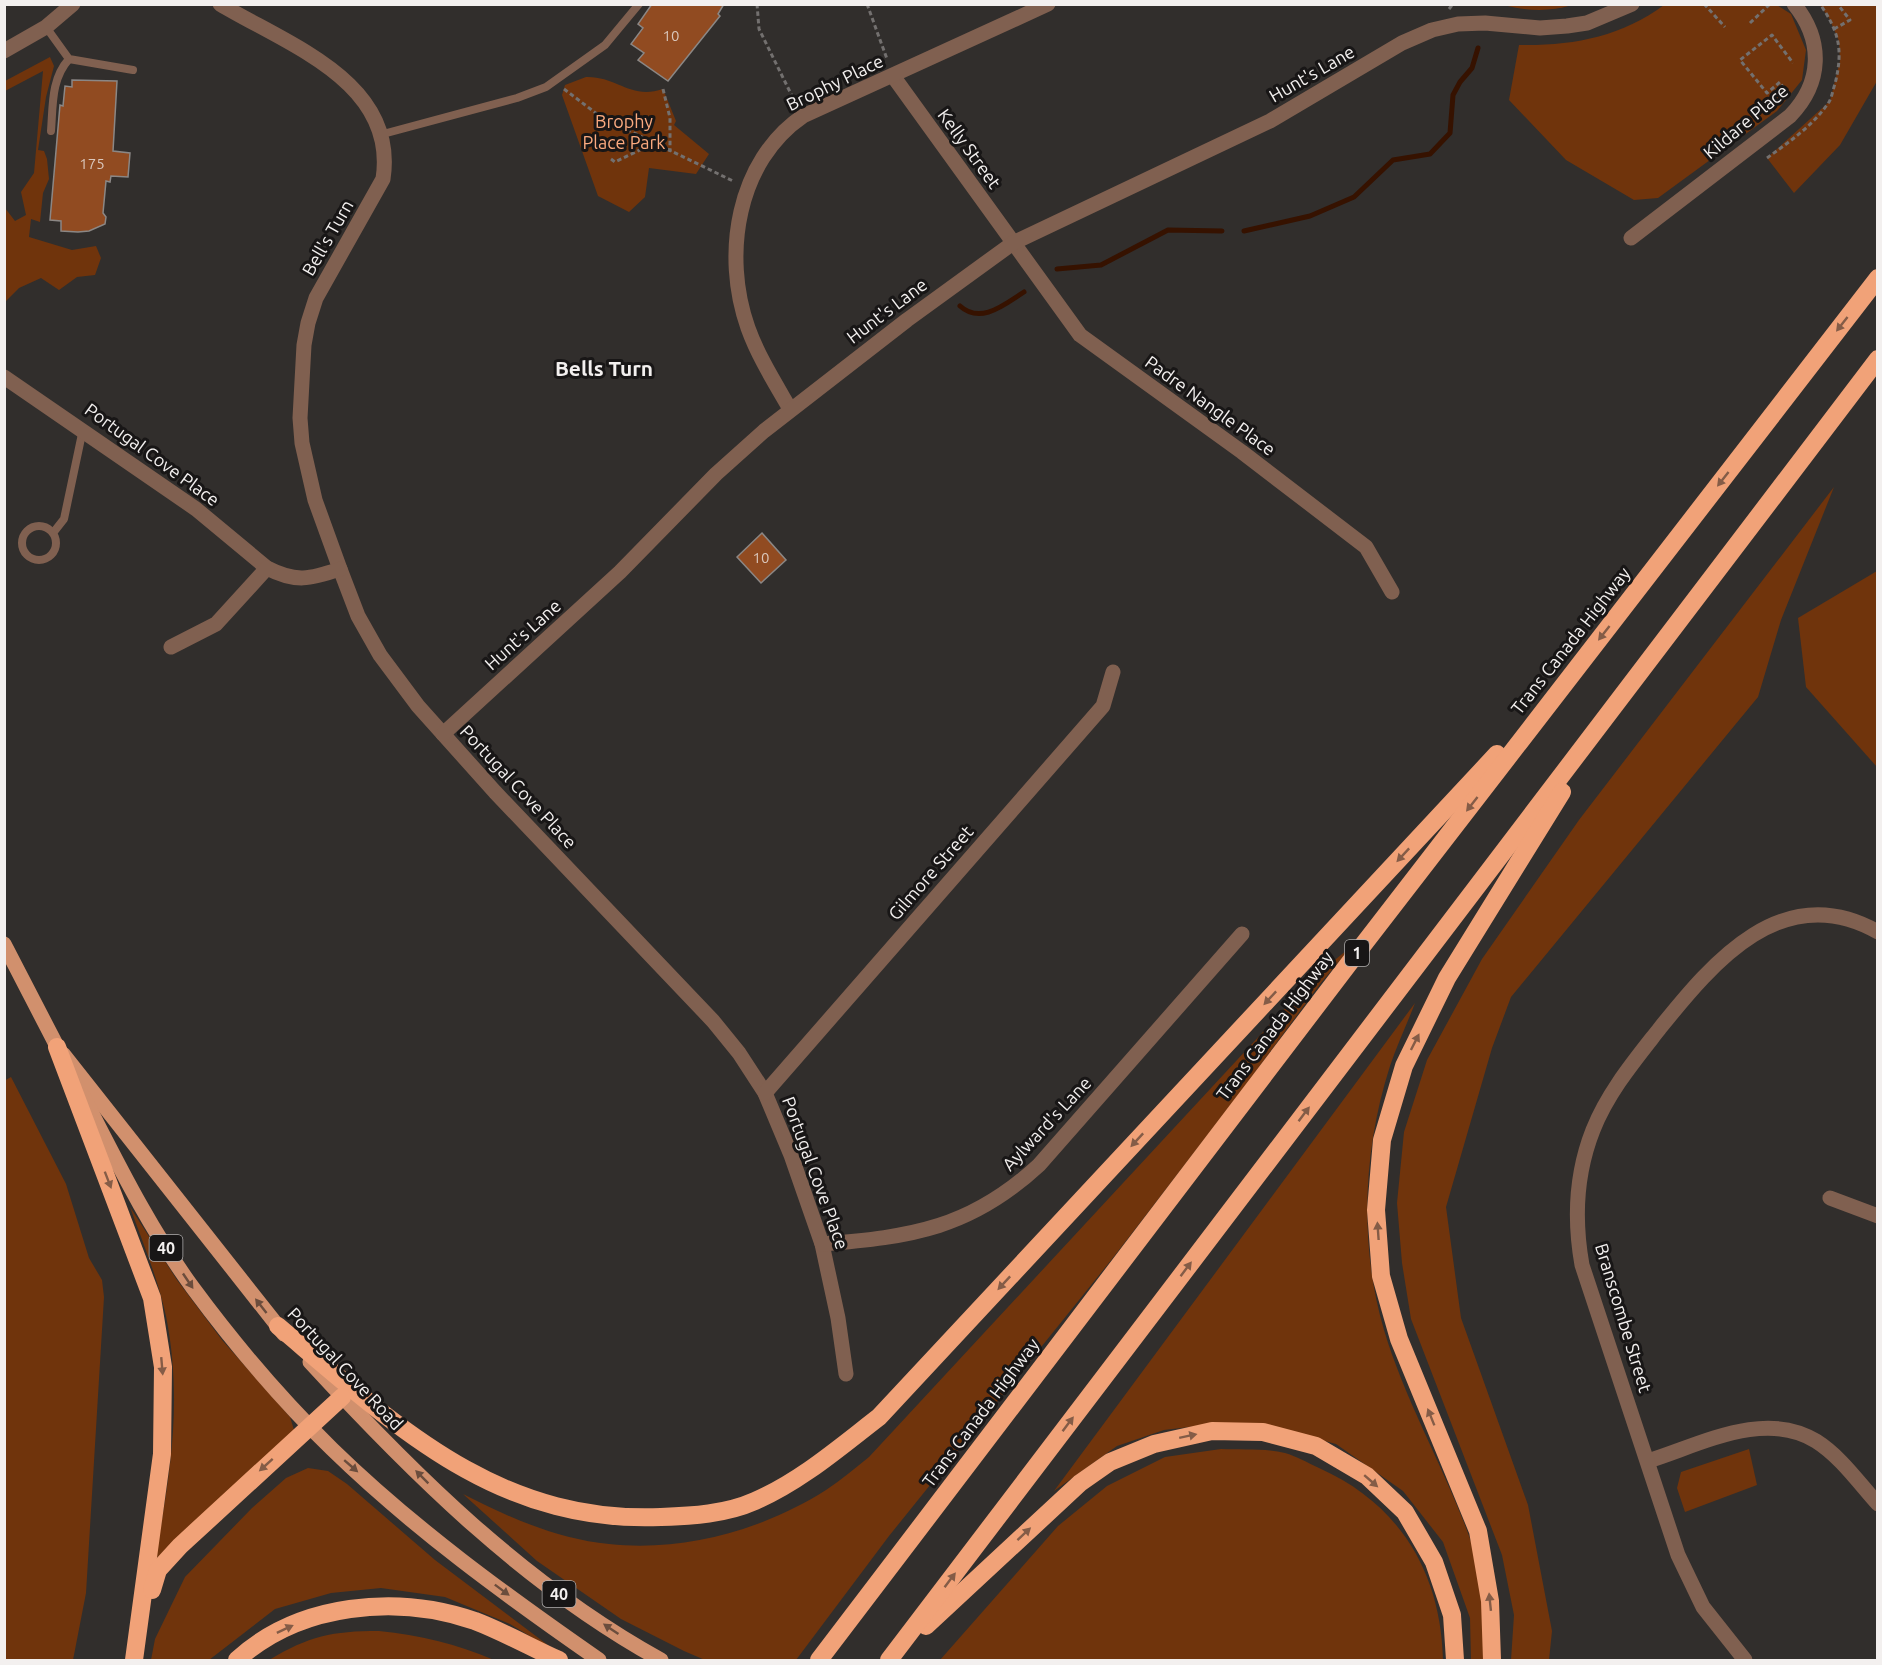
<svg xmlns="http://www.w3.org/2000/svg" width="1882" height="1665" font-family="Ubuntu,sans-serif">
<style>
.green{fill:#70340c}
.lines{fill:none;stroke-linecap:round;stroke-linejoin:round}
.stream{stroke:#361200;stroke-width:5}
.building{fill:#914b21;stroke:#8b8785;stroke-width:1.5}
.path{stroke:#73706f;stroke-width:3;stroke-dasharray:4.5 3;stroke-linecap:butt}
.service{stroke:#806050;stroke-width:8}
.minor{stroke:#806050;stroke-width:15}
.tertiary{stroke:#806050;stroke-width:15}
.primary{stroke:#d1906d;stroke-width:15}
.motorway{stroke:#f1a278;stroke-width:18}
.oneway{fill:#845c47}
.oneway2{fill:#6b4d3d}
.labels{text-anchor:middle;stroke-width:6;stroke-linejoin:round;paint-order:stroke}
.number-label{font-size:15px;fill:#dac7bc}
.shield{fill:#181616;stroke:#b1afae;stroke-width:1.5}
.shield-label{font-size:16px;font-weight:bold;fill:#f3f0ef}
.street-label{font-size:18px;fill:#f3f0ef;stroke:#181616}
.park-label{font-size:18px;fill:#fbaa7f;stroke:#181616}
.quarter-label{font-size:21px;font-weight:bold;fill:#f3f0ef;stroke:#181616}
</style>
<rect width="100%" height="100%" fill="#312e2c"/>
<g class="green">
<path d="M1503 5H1572C1549 12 1527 11 1503 5Z"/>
<path d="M1664 5H1777L1791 14 1806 50 1802 80 1777 111 1658 198 1634 200 1566 160 1509 100 1519 45C1572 46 1621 37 1664 5Z"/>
<path d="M1820 5H1877V81L1840 145 1794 193 1767 158 1830 101 1840 61 1839 41 1829 18Z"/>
<path d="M50 57 54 66 46 97 38 150 44 151 47 159 49 179 43 193 40 222 31 219 29 237 72 250 96 246 101 258 95 275 77 277 59 290 41 278 19 288 5 302V208L15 221 26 215 21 192 34 173 43 71 5 91V81Z"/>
<path d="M586 77C617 76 630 100 663 89L676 121 674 125 709 154 696 174 649 168 645 197 629 212 598 196 562 95 565 85Z"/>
<path d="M1834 487 1781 620 1758 697 1511 997 1492 1048 1446 1207 1461 1318 1528 1505 1552 1631 1549 1660H1511L1514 1615 1502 1555 1411 1319 1402 1263 1397 1203 1404 1132 1427 1060 1482 959 1579 820Z"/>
<path d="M1877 571V767L1806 687 1798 618Z"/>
<path d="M1352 946 1320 984 1236 1098 1112 1259 889 1536 796 1660H705L684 1651 621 1619 537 1561 463 1494C508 1517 557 1539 609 1544 684 1552 763 1530 826 1490 841 1480 855 1468 869 1457L1315 976Z"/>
<path d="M1415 1003C1407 1024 1397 1045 1390 1066 1363 1150 1359 1245 1384 1330 1407 1407 1450 1477 1475 1553 1486 1588 1486 1624 1487 1660H1471L1470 1618 1443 1542 1403 1491 1336 1444 1272 1427 1214 1424 1164 1430 1117 1446 1054 1491Z"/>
<path d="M11 1077 66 1184 89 1258 102 1280 104 1297 86 1593 73 1660H5L4 1081Z"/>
<path d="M130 1207 177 1280 222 1340 290 1417 294 1430 155 1560C170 1475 183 1402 166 1316 158 1279 143 1243 130 1207Z"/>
<path d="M1221 1449C1241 1450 1265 1448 1285 1453 1296 1456 1308 1463 1319 1468 1400 1504 1441 1573 1443 1660H940L1058 1526 1107 1486 1165 1457Z"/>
<path d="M1749 1449 1757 1485 1685 1512 1677 1488 1681 1472Z"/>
<path d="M308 1468 328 1471 347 1484 435 1560 561 1655 510 1624 445 1597 381 1588 331 1593 275 1609 209 1660H151L155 1639 185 1577 252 1508 286 1478Z"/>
<path d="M379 1631C420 1635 456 1644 494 1660H269C309 1636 332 1631 379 1631Z"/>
</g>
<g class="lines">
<g class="stream">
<path d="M1244 231 1310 216 1354 197 1393 160 1430 154 1450 133 1453 95 1460 82 1472 68 1478 48"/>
<path d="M1057 269 1101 265 1168 230 1222 231"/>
<path d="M960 306C981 325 1005 304 1024 292"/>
</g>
</g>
<g class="building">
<path d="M652 4H724L718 14 720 16 668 81 638 60 644 53 631 44 643 28 638 24Z"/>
<path d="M72 80 117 81 113 151 130 153 128 177 111 176 110 182 106 181 103 213 106 217 105 224 89 231 78 232 61 231V221L50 220 60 105 63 106 65 86 72 87Z"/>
<path d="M762 533 786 560 761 583 737 557Z"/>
</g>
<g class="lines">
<g class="path">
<path d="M757 4 759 29 795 102"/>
<path d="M867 4 887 59"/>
<path d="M1704 4 1725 27"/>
<path d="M1449 9 1453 4"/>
<path d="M1750 23 1770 4"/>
<path d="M1834 29 1850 20 1839 6 1841 4"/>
<path d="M564 89 601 117 733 181"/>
<path d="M663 89 670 118V152"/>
<path d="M1787 95 1780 82 1767 93 1740 60 1772 35 1793 63"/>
<path d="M1767 158C1789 142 1814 125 1829 102 1832 97 1833 89 1835 84 1843 51 1840 33 1820 4"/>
<path d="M611 159 615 162 652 144"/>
</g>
<g class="service">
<path d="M46 27 69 59 133 70"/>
<path d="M51 131C53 105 51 79 69 59"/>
<path d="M383 134 517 98 546 87 605 45 639 4"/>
<circle cx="39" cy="543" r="17"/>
<path d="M53 533 64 519 83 429"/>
</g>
<g class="minor">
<path d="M220 4C288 45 398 82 383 179L316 298 308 323 304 345 300 418 302 443 315 500 340 569 358 616 380 655 418 706 495 792 713 1021 739 1053 765 1093 791 1155 822 1244 838 1318 846 1374"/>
<path d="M893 76 1080 335 1242 452 1366 547 1392 592"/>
<path d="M1631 238 1790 116C1822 83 1824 41 1794 4"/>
<path d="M4 377 196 509 267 568C296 583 310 579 340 569"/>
<path d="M790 409C775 383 758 356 748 328 722 255 737 161 803 116L1048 4"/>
<path d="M171 647 216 624 267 568"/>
<path d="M443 734 620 572 716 474 764 431 907 320 1013 243 1270 121 1402 43 1432 30 1458 24 1485 23 1540 28 1567 26 1587 23 1632 4"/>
<path d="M765 1093 1103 706 1113 672"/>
<path d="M1830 1198 1878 1216"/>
<path d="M822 1244C912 1237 971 1228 1039 1165L1242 934"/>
<path d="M1648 1461C1700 1445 1764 1409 1816 1441 1840 1456 1859 1483 1878 1504"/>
<path d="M1745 1660 1703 1607 1678 1555 1582 1265C1574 1220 1576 1173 1593 1130 1608 1092 1635 1060 1660 1028 1713 962 1783 878 1878 932"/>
</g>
<path class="tertiary" d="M4 51 46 27 73 4"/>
<g class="primary">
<path d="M4 944 62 1056"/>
<path d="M63 1054 284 1334"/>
<path d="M83 1096C117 1162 149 1228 193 1288 235 1345 282 1400 332 1449 413 1528 507 1596 599 1660"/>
<path d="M310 1362C414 1475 525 1585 661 1660"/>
</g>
<g class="motorway">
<path d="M57 1047 152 1298 163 1367 162 1454 134 1660"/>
<path d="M278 1326C395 1425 497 1524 661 1517 692 1516 726 1514 755 1501 801 1481 840 1447 879 1417L1497 754"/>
<path d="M152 1590 158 1570 180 1546 342 1397"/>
<path d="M926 1626 1080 1483 1110 1462 1154 1444 1212 1431 1263 1432 1316 1446 1367 1476 1405 1512 1434 1562 1452 1615 1455 1660"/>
<path d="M237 1660C299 1603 397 1594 475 1621 504 1632 532 1648 559 1660"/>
<path d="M819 1660 1363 945 1878 278"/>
<path d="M889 1660 1878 359"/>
<path d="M1492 1660 1490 1601 1478 1531 1399 1339 1381 1276 1376 1210 1382 1140 1404 1066 1447 978 1562 792"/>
</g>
</g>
<defs><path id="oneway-solid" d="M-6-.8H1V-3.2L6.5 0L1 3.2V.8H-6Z" transform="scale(1.5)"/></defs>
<g class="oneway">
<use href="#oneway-solid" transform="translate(1842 324) rotate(128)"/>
<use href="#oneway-solid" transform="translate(1723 479) rotate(128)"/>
<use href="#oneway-solid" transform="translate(1604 633) rotate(128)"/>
<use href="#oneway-solid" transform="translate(1472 804) rotate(128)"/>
<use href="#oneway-solid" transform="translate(1403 855) rotate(133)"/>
<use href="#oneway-solid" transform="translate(1270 998) rotate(133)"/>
<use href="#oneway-solid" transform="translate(1415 1042) rotate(-63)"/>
<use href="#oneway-solid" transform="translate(1304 1114) rotate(-53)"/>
<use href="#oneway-solid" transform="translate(1137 1140) rotate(133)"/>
<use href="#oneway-solid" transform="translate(108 1180) rotate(69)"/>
<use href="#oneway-solid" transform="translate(1378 1231) rotate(-94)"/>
<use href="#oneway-solid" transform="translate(1186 1269) rotate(-53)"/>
<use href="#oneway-solid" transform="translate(1004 1283) rotate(133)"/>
<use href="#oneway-solid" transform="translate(162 1366) rotate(85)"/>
<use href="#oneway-solid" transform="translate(1431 1417) rotate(-112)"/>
<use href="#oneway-solid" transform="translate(1068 1424) rotate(-53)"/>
<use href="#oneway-solid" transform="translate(1188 1436) rotate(-12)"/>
<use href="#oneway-solid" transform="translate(266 1465) rotate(138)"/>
<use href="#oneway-solid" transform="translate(1371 1481) rotate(41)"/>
<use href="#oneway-solid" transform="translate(1024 1534) rotate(-43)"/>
<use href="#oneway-solid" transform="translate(950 1580) rotate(-53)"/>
<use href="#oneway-solid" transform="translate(1490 1602) rotate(-96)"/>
<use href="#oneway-solid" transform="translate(285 1629) rotate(-25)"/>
</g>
<g class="oneway2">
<use href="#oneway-solid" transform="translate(188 1281) rotate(56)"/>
<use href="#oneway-solid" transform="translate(261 1306) rotate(-128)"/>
<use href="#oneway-solid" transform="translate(351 1466) rotate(41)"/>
<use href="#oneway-solid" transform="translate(422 1477) rotate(-135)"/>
<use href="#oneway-solid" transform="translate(502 1590) rotate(37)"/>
<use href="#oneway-solid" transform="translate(611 1629) rotate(-146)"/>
</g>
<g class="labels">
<g class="number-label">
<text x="671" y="41">10</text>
<text x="92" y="169">175</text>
<text x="761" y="563">10</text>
</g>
<g class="shield">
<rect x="1345" y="940" width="24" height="26" rx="4.5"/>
<rect x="149.5" y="1235" width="33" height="26" rx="4.5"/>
<rect x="542.5" y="1581" width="33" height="26" rx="4.5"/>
</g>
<g class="shield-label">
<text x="1357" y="959">1</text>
<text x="166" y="1254">40</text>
<text x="559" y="1600">40</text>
</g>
<g class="street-label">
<text transform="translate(1312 74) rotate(-30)" y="6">Hunt's Lane</text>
<text transform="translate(835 83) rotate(-26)" y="6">Brophy Place</text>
<text transform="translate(1746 122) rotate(-40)" y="6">Kildare Place</text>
<text transform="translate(969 149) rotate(54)" y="6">Kelly Street</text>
<text transform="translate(328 238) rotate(-60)" y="6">Bell's Turn</text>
<text transform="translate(887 311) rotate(-37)" y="6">Hunt's Lane</text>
<text transform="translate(1210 406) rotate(36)" y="6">Padre Nangle Place</text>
<text transform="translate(152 455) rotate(36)" y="6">Portugal Cove Place</text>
<text transform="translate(523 635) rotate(-42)" y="6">Hunt's Lane</text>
<text transform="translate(1571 641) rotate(-52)" y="6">Trans Canada Highway</text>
<text transform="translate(518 787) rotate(47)" y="6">Portugal Cove Place</text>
<text transform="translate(931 873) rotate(-49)" y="6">Gilmore Street</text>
<text transform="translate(1275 1026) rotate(-53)" y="6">Trans Canada Highway</text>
<text transform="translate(1047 1124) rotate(-47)" y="6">Aylward's Lane</text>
<text transform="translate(815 1173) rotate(70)" y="6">Portugal Cove Place</text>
<text transform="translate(1623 1318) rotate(73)" y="6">Branscombe Street</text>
<text transform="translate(345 1369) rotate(47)" y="6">Portugal Cove Road</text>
<text transform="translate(981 1413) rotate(-53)" y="6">Trans Canada Highway</text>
</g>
<g class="park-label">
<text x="624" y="128">Brophy<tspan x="624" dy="21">Place Park</tspan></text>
</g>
<g class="quarter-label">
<text x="604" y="376">Bells Turn</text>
</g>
</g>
<rect width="1882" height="1665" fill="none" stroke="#f3f0ef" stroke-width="12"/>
</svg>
